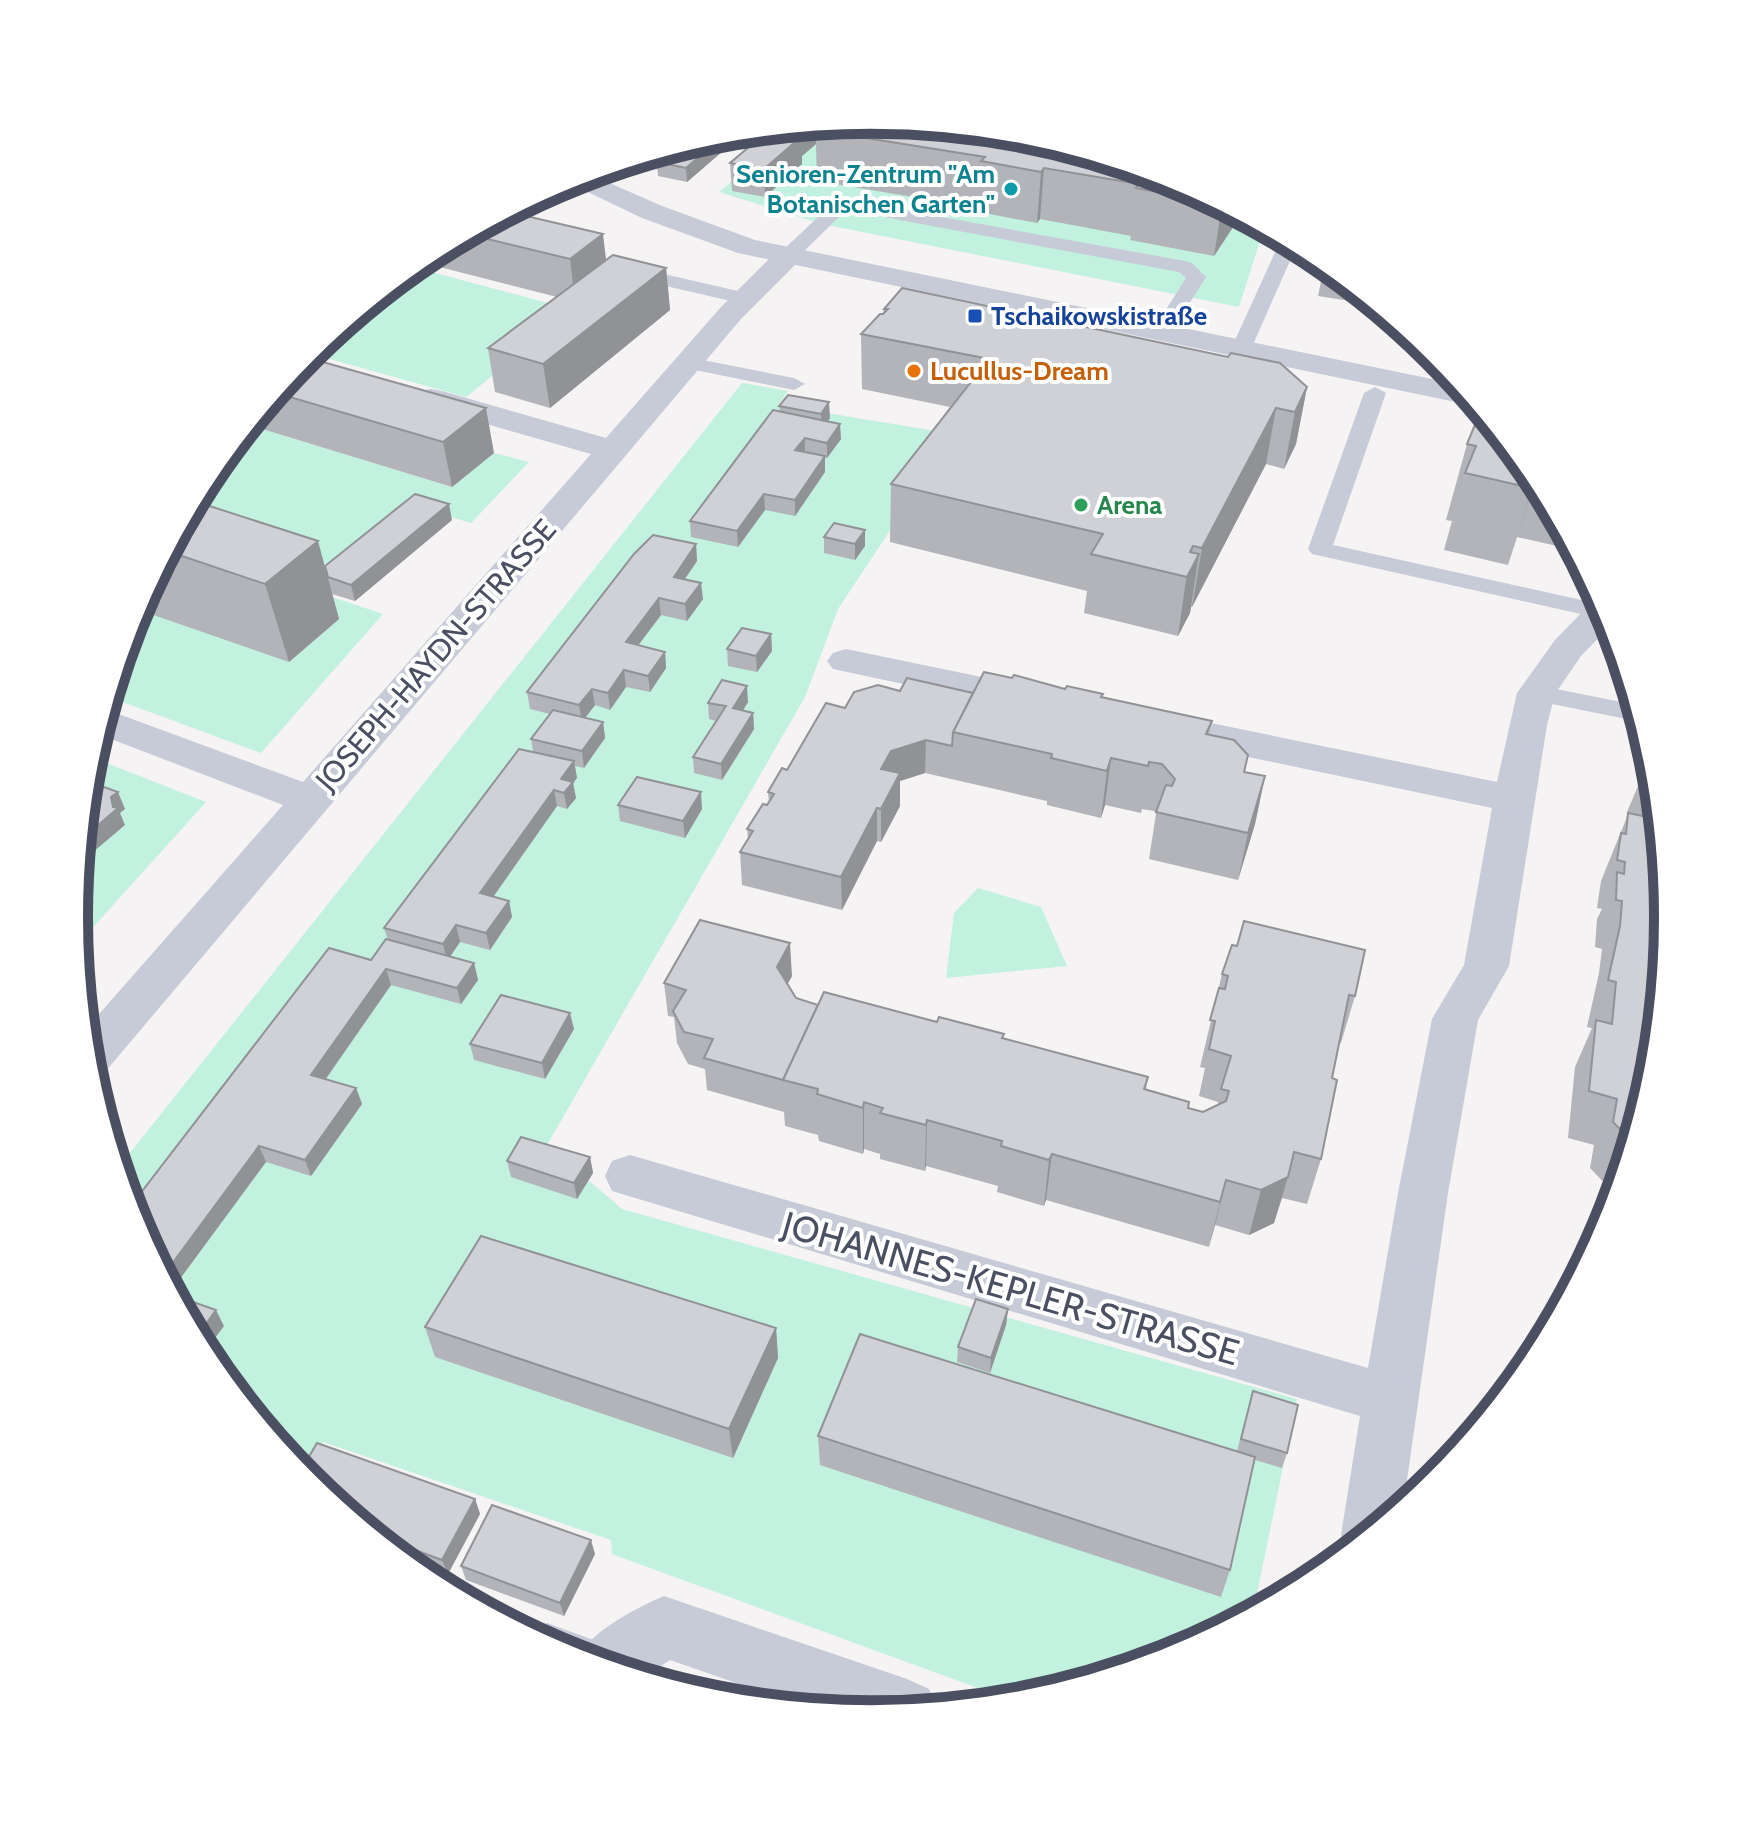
<svg xmlns="http://www.w3.org/2000/svg" width="1743" height="1835" font-family="Cabin,sans-serif">
<style>
.green{fill:#c2f1df}
.lines{fill:none;stroke-linecap:round;stroke-linejoin:round}
.service{fill:#c6cbd7;fill-rule:evenodd}
.minor{fill:#c6cbd7;fill-rule:evenodd}
.tertiary{fill:#c6cbd7;fill-rule:evenodd}
.wall{fill:#b2b4b9}
.shaded-wall{fill:#919296}
.building{fill:#cfd1d7;stroke:#919296;stroke-width:2}
.culture-dot{fill:#0f9aa8;stroke:#fff;stroke-width:3}
.transit-dot{fill:#1a4fb4;stroke:#fff;stroke-width:3}
.food-dot{fill:#e8710a;stroke:#fff;stroke-width:3}
.leisure-dot{fill:#2e9e5b;stroke:#fff;stroke-width:3}
.labels{text-anchor:middle;stroke-width:8;stroke-linejoin:round;paint-order:stroke}
.far-culture-label{font-size:26px;font-weight:bold;fill:#0d838f;stroke:#fff;text-anchor:end}
.far-transit-label{font-size:26px;font-weight:bold;fill:#164399;stroke:#fff;text-anchor:start}
.far-food-label{font-size:26px;font-weight:bold;fill:#c56008;stroke:#fff;text-anchor:start}
.far-leisure-label{font-size:26px;font-weight:bold;fill:#27864d;stroke:#fff;text-anchor:start}
.street-label{font-size:30px;fill:#4a5061;stroke:#fff}
.near-street-label{font-size:36px;fill:#4a5061;stroke:#fff}
.rim{fill:none;stroke:#4a5061;stroke-width:10}
</style>
<rect width="100%" height="100%" fill="#f5f3f3"/>
<g class="green">
<path d="M872 120 1028 135 1177 181 1264 228 1239 307 822 224 719 192 796 127Z"/>
<path d="M413 267 574 310 466 397 308 353Z"/>
<path d="M742 383 788 391 778 405 954 434 838 609 805 697 547 1145 622 1209 1297 1399 1253 1613 1176 1654 1027 1700 1013 1701 612 1554 611 1540 323 1442 303 1476 208 1360 135 1222 118 1168Z"/>
<path d="M249 425 452 487 494 453 529 462 471 523 419 507 311 590 383 614 261 753 109 697 135 612 209 474Z"/>
<path d="M91 757 206 802 77 945 74 917Z"/>
<path d="M978 888 1041 907 1067 966 946 978 954 913Z"/>
</g>
<g class="lines">
<g class="service">
<path d="M842 199 1185 261 1192 263 1206 277 1168 337 1161 339 1151 333 1186 278 1179 272 846 210 795 260H781L778 256 781 252 836 200Z"/>
<path d="M1282 237 1297 245 1251 349 1248 353H1234L1231 349Z"/>
<path d="M629 266 751 294 754 298 744 304 622 276 619 272Z"/>
<path d="M687 357 794 378 805 384 794 390 680 367 677 363Z"/>
<path d="M1375 387 1386 393 1333 545 1604 605 1610 618 1603 619 1312 554 1308 549 1364 393Z"/>
<path d="M1536 685 1636 705 1641 722 1527 699 1523 693 1527 687Z"/>
<path d="M547 1623 621 1650 627 1665 624 1672 566 1654 530 1635 532 1629Z"/>
</g>
<g class="minor">
<path d="M788 248 798 250 802 256 798 262 741 319 105 1072 90 1077 85 1030 283 805 98 734 105 709 303 782 591 454 420 405 415 398 420 391 431 389 442 391 606 438 721 307 778 250Z"/>
<path d="M1601 599 1612 624 1581 656 1555 694 1547 725 1509 966 1478 1020 1448 1193 1403 1508 1348 1553 1341 1535 1360 1416 612 1191 605 1176 612 1161 630 1155 1368 1368 1398 1193 1432 1019 1464 965 1492 808 1177 742 1163 738 1157 729 1163 720 1177 716 1497 782 1517 693 1555 640 1593 601Z"/>
<path d="M846 649 1035 688 1049 691 1054 700 1049 709 1035 712 833 669 827 661 833 653Z"/>
<path d="M664 1596 907 1679 929 1689 938 1708 871 1715 811 1709 670 1660 643 1678 578 1658C589 1632 638 1607 664 1596Z"/>
</g>
<path class="tertiary" d="M589 174 662 206 755 240 1461 385 1477 404 1470 405 738 253 642 218 565 181Z"/>
</g>
<g class="wall">
<path d="M872 120 1177 181 1241 215 1214 256 1130 240 1131 236 1040 219 1037 223 979 212V208L817 181 816 144 802 156V164L765 197 732 191 730 163 769 130Z"/>
<path d="M745 132 687 182 658 176 657 162 716 135Z"/>
<path d="M509 212 606 260 666 268 670 310 550 408 495 392 488 348 557 297 420 262 429 254Z"/>
<path d="M1325 263 1376 305 1318 296Z"/>
<path d="M884 309 1019 313 1307 387 1296 444 1284 469 1266 464 1192 607H1191L1190 613 1178 636 1084 613 1087 591 890 542 891 484 950 407 862 389 861 334 883 314Z"/>
<path d="M305 357 494 453 452 487 249 425Z"/>
<path d="M788 395 830 418 828 421 841 439 827 458H825V472L795 516 765 510 738 547 691 537 690 521 780 411 779 406Z"/>
<path d="M1481 410 1535 475 1569 539 1566 548 1517 537 1508 565 1444 550 1452 521 1446 520 1467 444Z"/>
<path d="M194 501 325 566 452 520 355 601 332 594 339 619 289 662 136 609Z"/>
<path d="M824 537 865 546 855 560 824 553Z"/>
<path d="M696 544 697 561 685 579 703 599 687 621 661 615 638 645 665 652 666 668 650 692 626 687 610 710 595 705 585 718 603 722 605 738 584 768 575 766 577 778 573 783 576 798 567 809 557 806 493 896 509 901 512 917 490 950 460 942 450 957 474 963 478 980 461 1004 391 985 326 1079 356 1088 362 1104 311 1176 266 1162 171 1291 135 1222 371 960 388 940 384 928 533 752 531 739 550 714 530 709 527 692Z"/>
<path d="M771 634 772 651 757 672 728 666 727 649Z"/>
<path d="M1065 689 1212 721 1209 734 1245 772 1265 776 1255 824 1238 880 1149 859 1156 814 1154 811 1142 809 1141 813 1105 805 1101 818 1047 805V801L925 773 900 781V806L881 842 877 841 842 910 742 885 740 852 748 839 747 829 769 802 768 792 787 770 845 708 900 691 973 693Z"/>
<path d="M748 702 743 710 753 713 754 729 722 780 694 773 693 757 716 721 709 719 708 703Z"/>
<path d="M1647 765 1654 1074 1617 1194 1614 1193 1590 1168 1594 1145 1568 1138 1575 1067 1592 1028 1587 1027 1599 973 1602 949 1595 947 1597 919 1602 909 1597 908 1601 881 1627 817V812Z"/>
<path d="M618 805 702 809 685 838 620 821Z"/>
<path d="M1222 974 1355 996 1341 1043 1339 1042 1332 1078 1321 1159 1307 1204 1282 1198 1274 1223 1249 1235 1215 1225 1209 1247 1046 1200 1044 1206 997 1192 998 1186 926 1166 925 1171 880 1159V1154L864 1149 863 1154 819 1141 818 1135 785 1126 784 1112 707 1090 705 1069 688 1064 677 1043 674 1017 668 1016 664 983 792 976 787 984 796 998 818 1005 937 1022 1004 1034 1003 1039 1148 1077 1146 1090 1188 1108 1203 1112 1218 1105V1102L1199 1096 1205 1068 1200 1067Z"/>
<path d="M574 1029 545 1079 474 1060 470 1044Z"/>
<path d="M590 1157 593 1173 577 1199 511 1177 507 1161Z"/>
<path d="M1008 1309 1006 1325 990 1373 957 1362 958 1347Z"/>
<path d="M425 1327 776 1328 778 1358 733 1458 435 1357Z"/>
<path d="M1253 1391 1287 1453 1282 1468 1255 1460 1230 1570 1221 1597 820 1465 818 1436 1237 1451Z"/>
<path d="M307 1481 475 1499 480 1514 448 1574 397 1555Z"/>
<path d="M595 1554 564 1616 466 1580 461 1566Z"/>
</g>
<g class="shaded-wall">
<path d="M820 125V131L816 130V144L802 156V164L765 197 764 169 795 135 804 127Z"/>
<path d="M745 132 687 182 686 168 725 134Z"/>
<path d="M1044 168 1040 219 1037 223 1041 172Z"/>
<path d="M1222 205 1241 215 1214 256Z"/>
<path d="M603 234 608 276 575 301 570 259Z"/>
<path d="M666 268 670 310 550 408 543 364Z"/>
<path d="M1307 387 1296 444 1284 469 1295 412Z"/>
<path d="M829 402 830 418 822 429 821 414Z"/>
<path d="M486 408 494 453 452 487 443 442Z"/>
<path d="M1276 408 1266 464 1192 607 1202 548Z"/>
<path d="M840 424 841 439 827 458V443Z"/>
<path d="M805 438V454L795 450Z"/>
<path d="M825 456V472L795 516V500Z"/>
<path d="M1536 476 1508 565 1532 488Z"/>
<path d="M764 494 765 510 738 547 737 531Z"/>
<path d="M449 504 452 520 355 601 351 585Z"/>
<path d="M865 530V546L855 560V544Z"/>
<path d="M318 541 339 619 289 662 265 584Z"/>
<path d="M696 544 697 561 675 593 674 577Z"/>
<path d="M1193 546 1188 575 1199 554 1190 613 1178 636 1190 552Z"/>
<path d="M701 583 703 599 687 621 685 604Z"/>
<path d="M659 598 661 615 628 659 626 642Z"/>
<path d="M771 634 772 651 757 672 756 656Z"/>
<path d="M665 652 666 668 650 692 648 676Z"/>
<path d="M624 670 626 687 610 710 608 693Z"/>
<path d="M747 686 748 702 734 725 733 708Z"/>
<path d="M592 689 595 705 582 722 579 705Z"/>
<path d="M753 713 754 729 722 780 721 764Z"/>
<path d="M603 722 605 738 584 768 582 751Z"/>
<path d="M926 740 925 773 900 781V806L881 842V769L891 751Z"/>
<path d="M1111 758 1105 805 1101 818 1107 771Z"/>
<path d="M574 761 577 778 573 783 576 798 567 809 561 779Z"/>
<path d="M1265 776 1255 824 1238 880 1248 833Z"/>
<path d="M554 790 557 806 484 910 480 893Z"/>
<path d="M118 792 125 809 120 813 125 825 79 864 82 839 113 807 111 797Z"/>
<path d="M701 792 702 809 685 838 683 821Z"/>
<path d="M877 808V841L842 910 841 877Z"/>
<path d="M509 901 512 917 490 950 486 933Z"/>
<path d="M456 925 460 942 447 961 443 944Z"/>
<path d="M790 943 792 976 779 1000 777 967Z"/>
<path d="M474 963 478 980 461 1004 457 988Z"/>
<path d="M386 969 391 985 317 1091 311 1075Z"/>
<path d="M570 1013 574 1029 545 1079 542 1063Z"/>
<path d="M356 1088 362 1104 311 1176 305 1160Z"/>
<path d="M864 1102V1149L863 1154V1108Z"/>
<path d="M927 1120 926 1166 925 1171 926 1125Z"/>
<path d="M259 1146 266 1162 171 1291 163 1276Z"/>
<path d="M1052 1154 1046 1200 1044 1206 1049 1160Z"/>
<path d="M590 1157 593 1173 577 1199 574 1183Z"/>
<path d="M1288 1177 1274 1223 1249 1235 1261 1190Z"/>
<path d="M1226 1180 1215 1225 1209 1247 1220 1202Z"/>
<path d="M1008 1309 1006 1325 990 1373 991 1358Z"/>
<path d="M216 1310 224 1326 204 1353 196 1338Z"/>
<path d="M776 1328 778 1358 733 1458 729 1429Z"/>
<path d="M475 1499 480 1514 448 1574 442 1560Z"/>
<path d="M591 1540 595 1554 564 1616 560 1603Z"/>
</g>
<g class="building">
<path d="M872 120 1028 135 1177 181 1218 203 1136 188 1139 184 1044 168 1041 172 981 161 985 157 816 130 821 125Z"/>
<path d="M804 127 795 135 802 136 764 169 730 163 769 130Z"/>
<path d="M725 134 686 168 657 162 675 148 716 135Z"/>
<path d="M509 212 603 234 570 259 467 234Z"/>
<path d="M613 255 666 268 543 364 488 348Z"/>
<path d="M902 288 1228 357 1231 353 1280 363 1307 387 1295 412 1276 408 1202 548 1193 546 1190 552 1199 554 1187 577 1091 554 1103 534 891 484 989 359 861 334 880 314H883L888 309H884Z"/>
<path d="M993 306 1019 311 1017 313 991 307Z"/>
<path d="M305 357 486 408 443 442 276 393Z"/>
<path d="M788 395 829 402 821 414 779 406Z"/>
<path d="M773 410 840 424 827 443 805 438 795 450 825 456 795 500 764 494 737 531 690 521Z"/>
<path d="M1481 410 1535 475 1536 476 1532 488 1465 473 1476 446 1467 444Z"/>
<path d="M415 494 449 504 351 585 328 577 325 566Z"/>
<path d="M194 501 318 541 265 584 167 551Z"/>
<path d="M834 523 865 530 855 544 824 537Z"/>
<path d="M653 535 696 544 674 577 701 583 685 604 659 598 626 642 665 652 648 676 624 670 608 693 592 689 579 705 527 692 634 554Z"/>
<path d="M742 628 771 634 756 656 727 649Z"/>
<path d="M984 672 1012 678 1014 675 1065 689 1067 686 1103 694 1101 697 1212 721 1206 734 1234 740 1248 755 1244 772 1265 776 1248 833 1156 812 1166 785 1172 786 1175 779 1162 764 1149 762 1148 766 1111 758 1107 771 1051 758 1052 754 953 732Z"/>
<path d="M907 678 973 693 953 732 952 746 926 740 891 751 881 769 900 773 881 809 877 808 841 877 740 852 753 831 747 829 763 804 767 805 774 794 768 792 782 768 787 770 826 703 845 708 854 692 878 685 900 691Z"/>
<path d="M722 680 747 686 733 708 753 713 721 764 693 757 726 706 708 703Z"/>
<path d="M553 710 603 722 582 751 531 739Z"/>
<path d="M519 749 574 761 561 779 573 782 564 793 554 790 480 893 509 901 486 933 456 925 443 944 384 928Z"/>
<path d="M1647 765 1654 767 1669 918 1654 1074 1633 1142 1613 1122 1617 1099 1589 1091 1596 1020 1612 1024 1616 982 1608 980 1620 926 1622 901 1616 900 1617 872 1624 874 1625 862 1617 860 1621 833 1626 834 1628 813 1643 816Z"/>
<path d="M637 777 701 792 683 821 618 805Z"/>
<path d="M87 781 118 792 111 797 113 807 118 808 82 839Z"/>
<path d="M700 920 790 943 777 967 796 998 818 1005 783 1080 704 1058 713 1039 684 1032 673 1011 686 990 664 983Z"/>
<path d="M1244 921 1365 950 1355 996 1349 995 1332 1078 1337 1080 1321 1159 1294 1152 1288 1177 1261 1190 1226 1180 1220 1202 1052 1154 1049 1160 1001 1146 1002 1141 927 1120 926 1125 880 1113 883 1108 864 1102 863 1108 817 1094 818 1089 783 1080 824 992 937 1022 939 1017 1004 1034 1002 1038 1148 1077 1144 1089 1189 1102 1188 1108 1203 1112 1226 1101 1229 1091 1221 1089 1231 1056 1209 1049 1215 1021 1210 1020 1219 988 1225 989 1228 976 1222 974 1232 945 1237 946Z"/>
<path d="M386 939 474 963 457 988 386 969 311 1075 356 1088 305 1160 259 1146 163 1276 135 1222 130 1207 329 948 371 960Z"/>
<path d="M501 995 570 1013 542 1063 470 1044Z"/>
<path d="M521 1137 590 1157 574 1183 507 1161Z"/>
<path d="M481 1236 776 1328 729 1429 425 1327Z"/>
<path d="M173 1295 216 1310 196 1338Z"/>
<path d="M976 1299 1008 1309 991 1358 958 1347Z"/>
<path d="M860 1334 1255 1457 1230 1570 818 1436Z"/>
<path d="M1253 1391 1298 1405 1287 1453 1241 1439Z"/>
<path d="M317 1443 475 1499 442 1560 372 1534 307 1481 300 1472Z"/>
<path d="M492 1505 591 1540 560 1603 461 1566Z"/>
<path d="M688 1687 725 1701 715 1700 686 1691Z"/>
</g>
<circle class="culture-dot" cx="1011" cy="189" r="8"/>
<rect class="transit-dot" x="967" y="308" width="16" height="16" rx="4"/>
<circle class="food-dot" cx="914" cy="371" r="8"/>
<circle class="leisure-dot" cx="1081" cy="505" r="8"/>
<g class="labels">
<g class="far-culture-label">
<text x="995" y="183">Senioren-Zentrum "Am<tspan x="995" dy="30">Botanischen Garten"</tspan></text>
</g>
<g class="far-transit-label">
<text x="991" y="325">Tschaikowskistraße</text>
</g>
<g class="far-food-label">
<text x="930" y="380">Lucullus-Dream</text>
</g>
<g class="far-leisure-label">
<text x="1097" y="514">Arena</text>
</g>
<g class="street-label">
<text transform="translate(436 655) rotate(-49)" y="10">JOSEPH-HAYDN-STRASSE</text>
</g>
<g class="near-street-label">
<text transform="translate(1011 1288) rotate(16)" y="13">JOHANNES-KEPLER-STRASSE</text>
</g>
</g>
<path d="M0 0H1743V1835H0ZM88 917a783 783 0 1 1 1566 0a783 783 0 1 1-1566 0Z" fill="#fff" fill-rule="evenodd"/>
<path class="rim" d="M88 917a783 783 0 1 1 1566 0a783 783 0 1 1-1566 0Z"/>
</svg>
